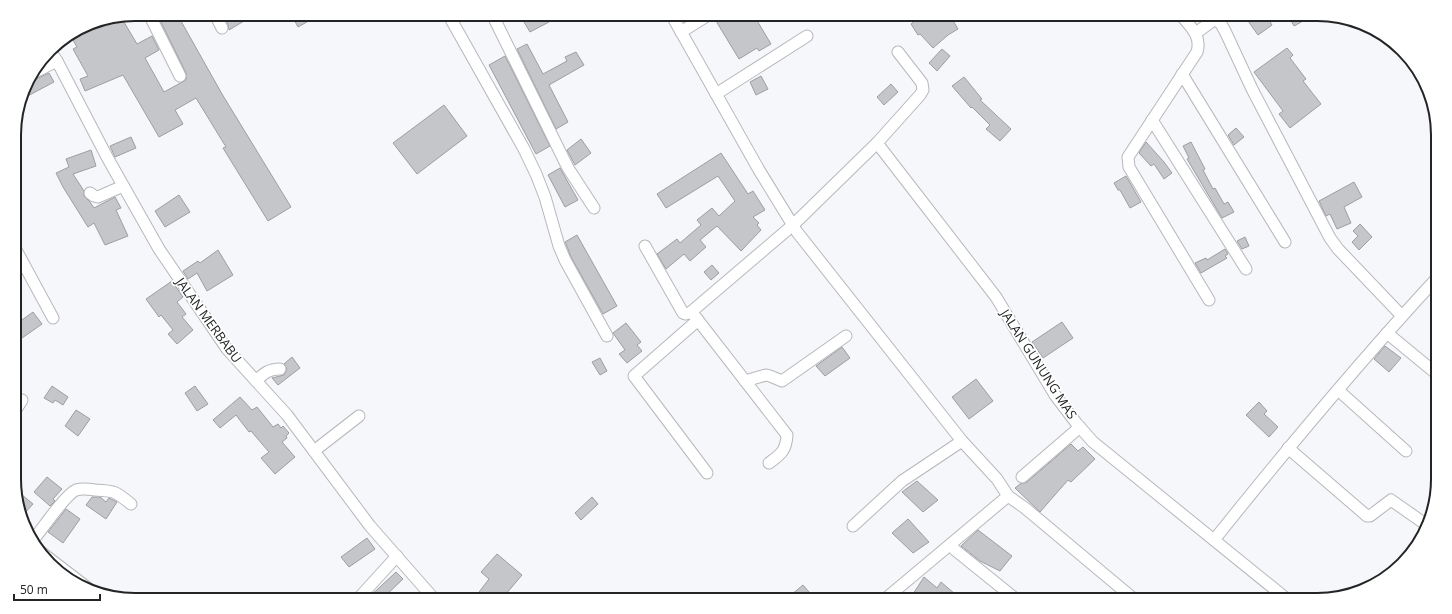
<svg xmlns="http://www.w3.org/2000/svg" width="1452" height="614" font-family="'Open Sans',sans-serif">
<style>
.building{fill:#c4c6c9;stroke:#9c9ea1}
.lines{fill:none;stroke-linecap:round;stroke-linejoin:round}
.street-casing{stroke:#b6b8bb;stroke-width:13}
.street{stroke:#fff;stroke-width:11}
.labels{text-anchor:middle;stroke-width:3.5;stroke-linejoin:round;paint-order:stroke}
.street-label{font-size:13px;fill:#232425;stroke:#fff}
.rim{fill:none;stroke:#232425;stroke-width:2}
</style>
<rect width="100%" height="100%" fill="#f5f7fb"/>
<g class="building">
<path d="M170 14H177L222 94 291 207 268 221 223 148 226 147 196 98 175 110 183 124 159 137 123 75 85 91 80 79 88 76 73 49 77 47 70 35 89 23H92L94 26 104 20 121 17 137 44 152 36 159 50 145 58 164 92 186 80V73L160 20Z"/>
<path d="M223 14H240L244 21 229 30 228 25Z"/>
<path d="M291 14H321L298 27Z"/>
<path d="M538 14H564L530 32 524 22Z"/>
<path d="M729 14H753L771 44 759 51 757 48 739 59 716 21Z"/>
<path d="M912 14H949L958 29 948 35 933 48 920 34 918 35 911 24 916 20Z"/>
<path d="M1258 14H1265L1272 25 1258 35 1248 21Z"/>
<path d="M1287 14H1299L1303 21 1294 26Z"/>
<path d="M527 44 543 74 567 61 565 57 576 52 584 65 549 85 568 122 556 129 517 49Z"/>
<path d="M1287 48 1293 55 1290 58 1306 79 1303 81 1321 104 1290 128 1279 114 1283 111 1254 72Z"/>
<path d="M942 49 950 56 937 71 929 63Z"/>
<path d="M505 56 550 146 536 154 489 65Z"/>
<path d="M49 73 54 82 22 99 26 82 29 79H36Z"/>
<path d="M761 76 768 89 756 95 750 82Z"/>
<path d="M964 77 982 99 980 100 1011 129 1000 141 986 129 990 125 972 107 971 108 952 86Z"/>
<path d="M891 84 898 92 884 105 877 97Z"/>
<path d="M444 105 467 136 417 174 393 143Z"/>
<path d="M1236 128 1244 137 1234 145 1228 135Z"/>
<path d="M131 137 136 148 115 157 110 146Z"/>
<path d="M581 139 591 153 575 165 567 150Z"/>
<path d="M1146 142 1164 162 1172 173 1164 179 1154 164 1151 166 1139 153Z"/>
<path d="M1191 142 1205 169 1203 170 1213 189 1215 188 1224 204 1228 202 1234 212 1222 218 1187 159 1189 158 1183 146Z"/>
<path d="M91 150 96 166 73 174 84 191V196L90 202 94 208 115 197 121 208 116 210 128 236 105 245 94 223 88 227 63 187 56 173 69 167 66 159Z"/>
<path d="M721 153 748 194 753 191 765 210 753 217 759 223 757 225 761 230 741 251 717 226 700 240 706 247 690 261 684 254 666 269 657 254 677 239 680 243 701 225 697 220 712 208 719 216 735 201 718 176 666 208 657 194Z"/>
<path d="M560 168 578 200 565 207 548 175Z"/>
<path d="M1126 176 1141 202 1130 208 1120 190H1118L1114 183Z"/>
<path d="M1354 182 1362 197 1344 207 1351 223 1337 229 1330 214 1326 216 1319 201Z"/>
<path d="M179 195 190 212 165 227 155 211Z"/>
<path d="M1360 224 1372 237 1359 250 1352 242 1358 236 1353 231Z"/>
<path d="M577 235 617 306 603 314 571 257 566 244 565 242Z"/>
<path d="M1245 237 1249 246 1242 249 1237 241Z"/>
<path d="M1225 249 1228 254 1225 256 1227 258 1201 273 1195 263 1206 258 1207 260Z"/>
<path d="M218 250 233 275 207 291 197 273 188 279 183 271 198 261 200 263Z"/>
<path d="M712 265 719 273 711 280 704 272Z"/>
<path d="M172 281 183 297 177 302 186 314 182 317 193 330 177 344 168 334 173 330 161 315 159 317 146 299Z"/>
<path d="M33 312 42 324 15 343V325Z"/>
<path d="M1062 322 1073 338 1043 358 1032 342Z"/>
<path d="M626 323 641 342 637 345 642 351 627 363 619 354 625 350 613 333Z"/>
<path d="M1385 346 1401 358 1389 372 1374 359Z"/>
<path d="M842 347 850 358 825 376 816 366Z"/>
<path d="M292 357 300 368 278 385 272 378 284 375 287 369 284 364Z"/>
<path d="M600 358 607 371 600 375 592 362Z"/>
<path d="M976 379 993 401 969 419 952 397Z"/>
<path d="M52 386 68 397 63 405 55 400 53 403 44 398Z"/>
<path d="M195 386 208 404 197 411 185 393Z"/>
<path d="M240 397 252 410 257 407 273 427 278 424 281 428 283 426 289 433 286 436 287 438 282 442 295 457 275 474 261 458 269 452 251 431 249 432 236 415 220 428 213 420Z"/>
<path d="M1259 402 1267 411 1264 414 1278 427 1269 437 1246 415Z"/>
<path d="M76 410 90 419 78 436 65 426Z"/>
<path d="M1071 444 1078 451 1083 447 1095 459 1071 482 1068 480 1040 512 1015 488 1020 484 1027 482Z"/>
<path d="M47 477 62 489 53 499 55 501 50 506 34 492Z"/>
<path d="M917 481 938 500 923 512 902 492Z"/>
<path d="M15 489 33 504 23 515 15 495Z"/>
<path d="M92 497H100L106 502 109 498 117 502 106 519 86 505Z"/>
<path d="M592 497 598 504 581 520 575 513Z"/>
<path d="M66 509 80 519 63 543 48 532Z"/>
<path d="M908 519 929 542 913 553 892 533Z"/>
<path d="M978 530 1012 556 1000 571 980 561 961 546Z"/>
<path d="M367 538 375 549 349 567 341 557Z"/>
<path d="M497 554 522 575 506 594 504 592 498 600H473L489 579 481 572Z"/>
<path d="M396 572 403 579 381 600H366Z"/>
<path d="M924 577 937 588 941 582 962 600H919L913 594Z"/>
<path d="M803 585 816 600H785Z"/>
</g>
<g class="lines">
<g class="street-casing">
<g id="street">
<path d="M149 14 180 76"/>
<path d="M215 14 222 28"/>
<path d="M448 14 524 149 536 174 545 197 559 246 565 260 607 336"/>
<path d="M492 14 568 168 594 208"/>
<path d="M671 14 759 170 797 232 962 441 997 479 1008 496 884 600"/>
<path d="M1180 14C1190 26 1202 36 1197 52L1128 157 1129 167 1209 300"/>
<path d="M681 32 710 14"/>
<path d="M1196 33 1215 19 1221 24 1225 31 1252 89 1330 238 1338 249 1402 316"/>
<path d="M50 51 57 61 107 157 159 249 227 349 287 415 370 526 435 600"/>
<path d="M33 73 57 61"/>
<path d="M1182 74 1285 242"/>
<path d="M716 94 807 36"/>
<path d="M1152 120 1246 269"/>
<path d="M877 143 996 297 1055 395 1077 424 1093 442 1288 600"/>
<path d="M90 193 94 196 98 197 123 186"/>
<path d="M645 246 683 313 686 314 691 312 793 225 877 143 920 95 923 90 922 83 898 52"/>
<path d="M15 248 53 318"/>
<path d="M694 315 787 435C786 451 781 454 769 463"/>
<path d="M698 320 634 376 707 473"/>
<path d="M1387 333 1438 375"/>
<path d="M256 381C264 373 269 369 280 369"/>
<path d="M745 381 766 375 770 376 782 381 846 336"/>
<path d="M1338 390 1406 451"/>
<path d="M15 411 22 400"/>
<path d="M1288 448 1367 516H1370L1391 500 1428 526"/>
<path d="M314 451 359 416"/>
<path d="M1022 477 1080 427"/>
<path d="M1008 496 1025 508 1135 600"/>
<path d="M853 526 902 481 962 441"/>
<path d="M34 539C42 529 66 494 76 490 82 488 89 489 95 490 115 491 115 491 131 504"/>
<path d="M1214 540C1286 450 1359 362 1437 278"/>
<path d="M951 545 955 550 1017 600"/>
<path d="M37 549 93 592"/>
<path d="M894 593 901 600"/>
<path d="M357 600 397 556"/>
</g>
</g>
<use href="#street" class="street"/>
</g>
<g class="labels">
<g class="street-label">
<text transform="translate(209 320) rotate(54)" y="5">JALAN MERBABU</text>
<text transform="translate(1039 364) rotate(57)" y="5">JALAN GUNUNG MAS</text>
</g>
</g>
<path d="M0 0H1452V614H0ZM135 21H1317A114 114 0 0 1 1431 135V479A114 114 0 0 1 1317 593H135A114 114 0 0 1 21 479V135A114 114 0 0 1 135 21Z" fill="#fff" fill-rule="evenodd"/>
<path class="rim" d="M135 21H1317A114 114 0 0 1 1431 135V479A114 114 0 0 1 1317 593H135A114 114 0 0 1 21 479V135A114 114 0 0 1 135 21Z"/>
<path d="M14 594v6h86v-6" fill="none" stroke="#232425" stroke-width="2"/>
<text x="20" y="594" font-size="12" fill="#232425" stroke="#ffffff" stroke-width="3" paint-order="stroke">50 m</text>
</svg>
